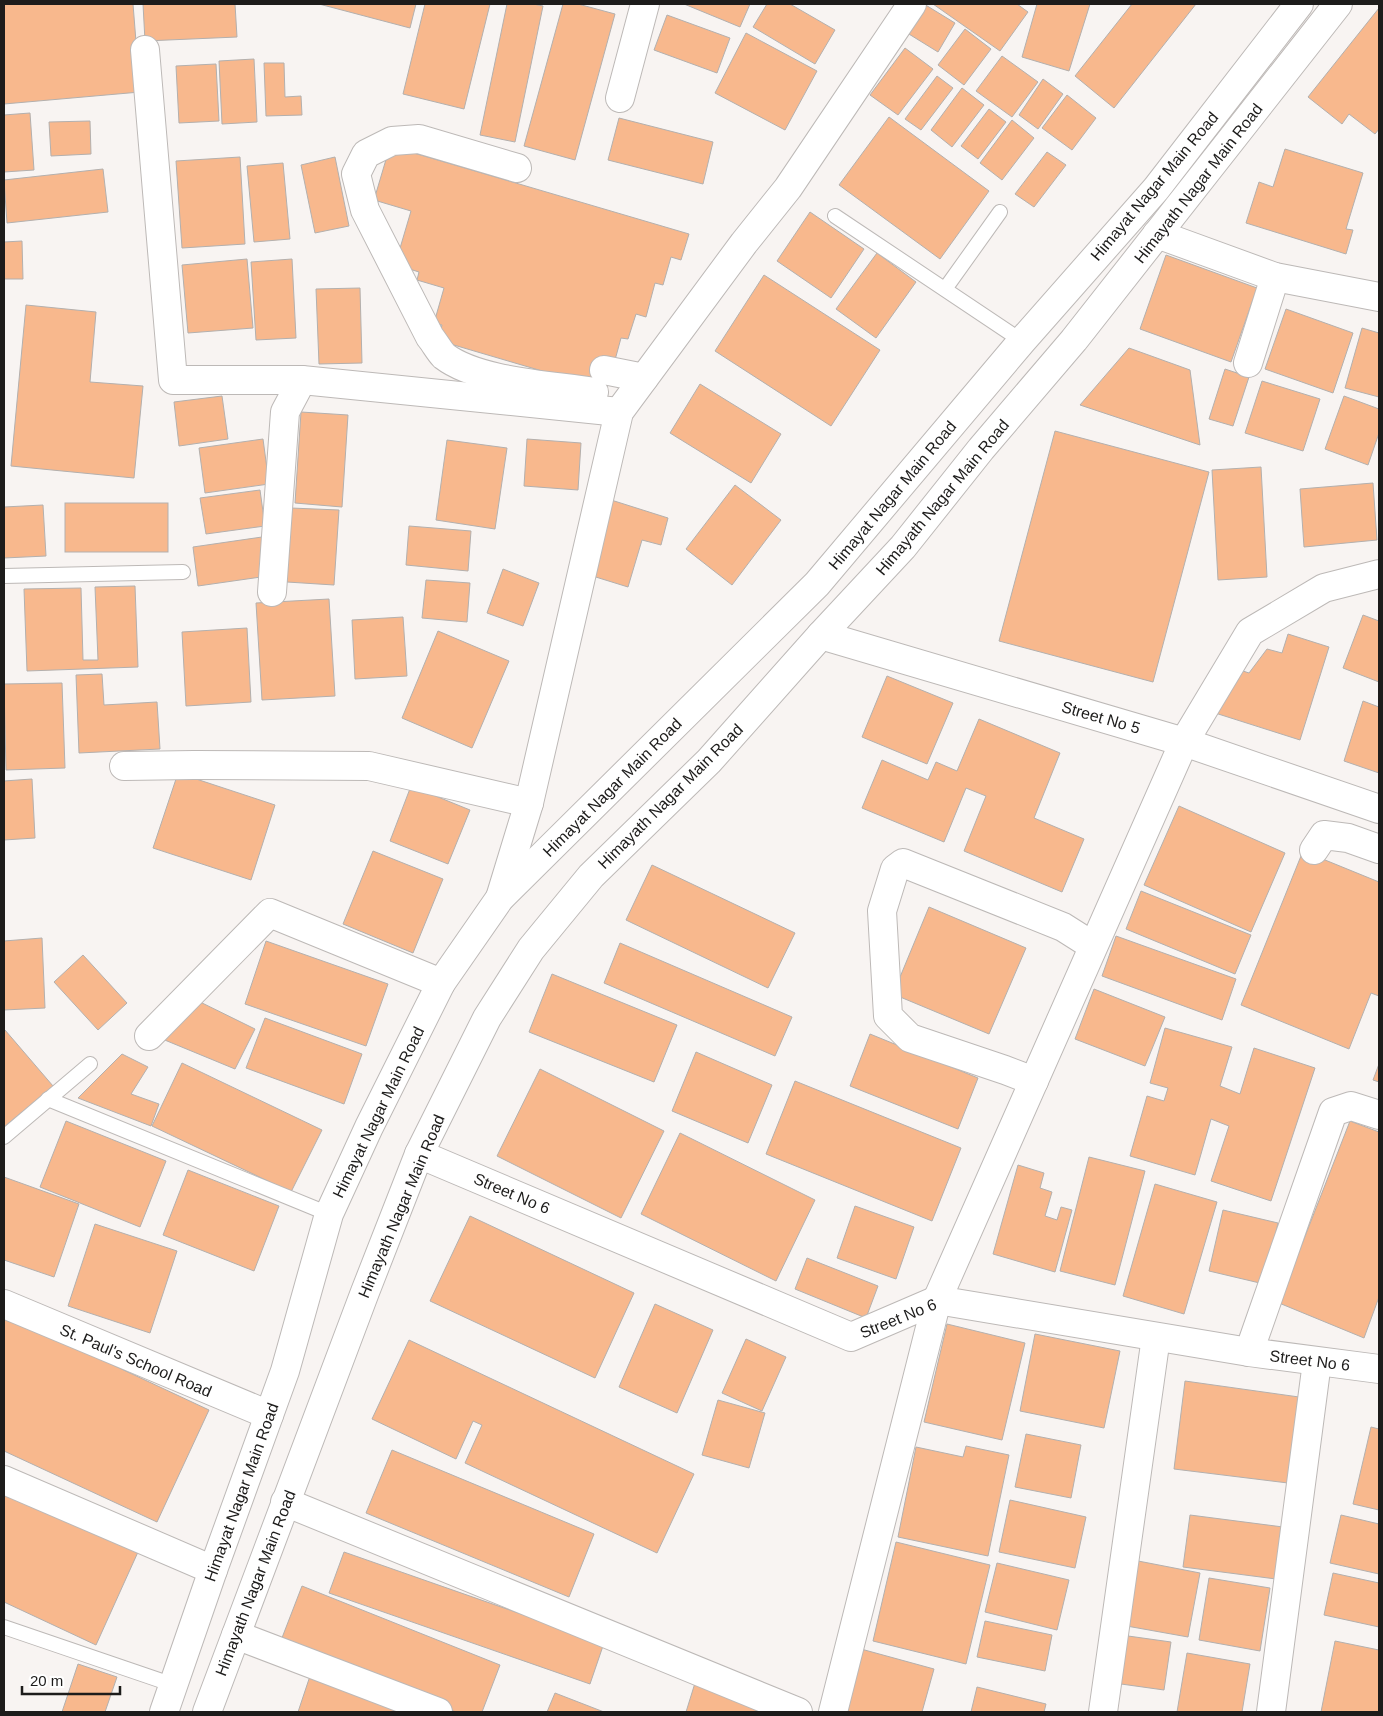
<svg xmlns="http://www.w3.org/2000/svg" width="1383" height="1716" font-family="Helvetica,sans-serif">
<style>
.building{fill:#f8b88d;stroke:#b3b0ae}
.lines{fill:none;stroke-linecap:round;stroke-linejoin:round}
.service-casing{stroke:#bdb9b7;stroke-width:16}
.minor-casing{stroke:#bdb9b7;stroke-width:30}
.primary-casing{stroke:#bdb9b7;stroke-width:30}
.service{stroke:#fff;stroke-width:14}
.minor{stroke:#fff;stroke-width:28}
.primary{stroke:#fff;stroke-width:28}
.labels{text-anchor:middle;stroke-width:4;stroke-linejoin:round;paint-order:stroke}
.street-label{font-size:16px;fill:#1d1c1b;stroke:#fff}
</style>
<rect width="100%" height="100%" fill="#f8f4f2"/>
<g class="building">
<path d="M4 4H133L140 92 4 104Z"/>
<path d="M143 4H235L237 37 145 41Z"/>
<path d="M319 4H416L410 28Z"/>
<path d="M425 4H490L464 109 403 94Z"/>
<path d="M507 4H533L543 6 515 142 480 135Z"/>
<path d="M563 4H578L615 14 575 160 524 146Z"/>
<path d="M684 4H750L740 27Z"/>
<path d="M767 4H790L835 30 815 64 753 27Z"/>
<path d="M924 4 955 23 938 52 904 31Z"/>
<path d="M933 4H1017L1028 12 1000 51Z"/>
<path d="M1037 4H1090L1069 71 1022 57Z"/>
<path d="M1132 4H1196L1114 108 1075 76Z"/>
<path d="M1379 8V129L1375 134 1349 114 1342 124 1308 97Z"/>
<path d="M667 15 730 38 717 73 654 50Z"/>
<path d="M965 29 991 49 964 85 938 65Z"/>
<path d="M746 33 817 71 785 130 715 93Z"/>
<path d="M905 48 933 69 898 115 870 95Z"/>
<path d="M1002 56 1038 82 1012 117 976 91Z"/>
<path d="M254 59 257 122 222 124 219 61Z"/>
<path d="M264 63H284L285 97 301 96 302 115 266 116Z"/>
<path d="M216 64 219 121 179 123 176 66Z"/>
<path d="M937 76 953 88 921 130 905 119Z"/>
<path d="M1043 79 1063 94 1038 129 1019 115Z"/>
<path d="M962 88 984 105 952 147 931 130Z"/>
<path d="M1067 95 1096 118 1072 150 1042 128Z"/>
<path d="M989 109 1006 122 978 159 961 146Z"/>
<path d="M30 113 34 170 4 172V115Z"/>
<path d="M889 117 989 191 940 259 839 185Z"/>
<path d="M619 118 713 142 703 184 608 160Z"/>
<path d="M1012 120 1034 138 1002 180 980 163Z"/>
<path d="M90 121 91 154 51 156 49 122Z"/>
<path d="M390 146 689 234 681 260 671 257 663 285 655 283 646 317 636 314 628 339 621 338 615 360 602 356 593 386 447 343 449 339 439 335 442 325 434 323 444 288 417 280 419 272 403 267 406 258 398 255 411 211 374 200Z"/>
<path d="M1285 149 1363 173 1346 229 1353 230 1346 254 1246 223 1259 182 1273 187Z"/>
<path d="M1047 152 1066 165 1034 207 1015 194Z"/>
<path d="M240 157 245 244 182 248 176 161Z"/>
<path d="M335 157 349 226 315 233 301 165Z"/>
<path d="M283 163 290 239 254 242 247 166Z"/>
<path d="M103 169 108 212 7 223 4 180Z"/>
<path d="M810 212 864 249 831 298 777 261Z"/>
<path d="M22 241 23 279H4V242Z"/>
<path d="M877 253 916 282 876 338 836 309Z"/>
<path d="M1166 255 1257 288 1231 362 1140 329Z"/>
<path d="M247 259 253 328 188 333 182 265Z"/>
<path d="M292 259 296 338 256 340 251 262Z"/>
<path d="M764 275 880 350 831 426 715 351Z"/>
<path d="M360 288 362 363 319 364 316 289Z"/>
<path d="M26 305 96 312 90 382 143 386 134 478 11 466Z"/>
<path d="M1286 309 1353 333 1333 393 1265 369Z"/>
<path d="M1362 328 1379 333V397L1345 388Z"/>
<path d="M1129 348 1190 370 1200 445 1080 405Z"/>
<path d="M1225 369 1249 377 1233 426 1209 419Z"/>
<path d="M1262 381 1320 399 1303 451 1245 433Z"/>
<path d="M700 384 781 434 751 483 670 433Z"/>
<path d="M222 396 228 439 179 446 174 402Z"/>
<path d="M1344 396 1379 409V433L1368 465 1325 449Z"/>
<path d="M301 412 348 415 342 507 295 503Z"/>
<path d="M1055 431 1209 472 1153 682 999 641Z"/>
<path d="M263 439 269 484 205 493 199 448Z"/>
<path d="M527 439 581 443 578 490 524 486Z"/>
<path d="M447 440 507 448 495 529 436 520Z"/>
<path d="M1261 467 1267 577 1218 580 1212 470Z"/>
<path d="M1373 483 1377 540 1304 547 1300 489Z"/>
<path d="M735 485 781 520 732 585 686 549Z"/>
<path d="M260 490 265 526 206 534 200 498Z"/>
<path d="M608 499 668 518 661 545 642 540 628 587 586 574Z"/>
<rect x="65" y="503" width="103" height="49"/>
<path d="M43 505 46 556 4 558V507Z"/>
<path d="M291 508 339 510 334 585 287 582Z"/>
<path d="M409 526 471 531 468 571 406 565Z"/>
<path d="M262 537 268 576 198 586 193 547Z"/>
<path d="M503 569 539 583 523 626 487 613Z"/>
<path d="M426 580 470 583 467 622 422 618Z"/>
<path d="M135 586 138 667 27 671 24 589 81 588 83 660H98L95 587Z"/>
<path d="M329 599 335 696 262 700 256 603Z"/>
<path d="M1363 615 1379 621V682L1343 668Z"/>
<path d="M403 617 407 676 355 679 352 620Z"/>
<path d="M247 628 251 702 186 706 182 632Z"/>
<path d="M438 631 509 661 472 748 402 718Z"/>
<path d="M1288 634 1329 647 1300 740 1212 712 1240 670 1249 673 1267 649 1282 653Z"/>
<path d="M102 674 104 705 157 702 160 749 79 753 76 675Z"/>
<path d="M887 676 953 703 927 764 862 737Z"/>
<path d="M62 683 65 768 6 770 4 684Z"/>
<path d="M1363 701 1379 707V773L1344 761Z"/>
<path d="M979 719 1060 753 1034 818 1084 839 1062 892 964 851 986 796 966 788 944 842 862 808 882 760 928 780 936 762 957 771Z"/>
<path d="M178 773 275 805 251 880 153 848Z"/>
<path d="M32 779 35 838 4 840V781Z"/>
<path d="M411 786 470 810 448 864 390 841Z"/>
<path d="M1179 806 1285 853 1251 932 1144 885Z"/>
<path d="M373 851 443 879 413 953 343 924Z"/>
<path d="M1303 851 1379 882V996L1371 993 1349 1049 1241 1005Z"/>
<path d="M652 865 795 933 768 988 626 920Z"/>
<path d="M1141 891 1251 935 1235 974 1126 929Z"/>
<path d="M929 907 1026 948 989 1034 893 994Z"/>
<path d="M1116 936 1236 979 1222 1020 1102 976Z"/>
<path d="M42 938 45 1008 4 1010V941Z"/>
<path d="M266 941 388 984 366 1046 245 1004Z"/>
<path d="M620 943 792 1017 775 1056 604 983Z"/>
<path d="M83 955 127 1003 98 1030 54 982Z"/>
<path d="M552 974 677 1025 654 1082 529 1032Z"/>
<path d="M1094 989 1165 1017 1145 1066 1075 1039Z"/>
<path d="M192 998 255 1029 235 1069 155 1036Z"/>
<path d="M265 1018 362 1054 344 1104 246 1068Z"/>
<path d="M1165 1028 1232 1047 1220 1086 1240 1094 1254 1048 1315 1068 1271 1201 1211 1181 1229 1126 1211 1119 1195 1175 1130 1156 1147 1096 1164 1101 1168 1088 1150 1083Z"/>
<path d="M5 1030 53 1086 4 1127V1031Z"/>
<path d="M870 1034 978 1078 958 1129 850 1086Z"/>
<path d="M696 1052 772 1085 748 1143 672 1111Z"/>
<path d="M122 1054 148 1067 131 1094 159 1104 151 1126 78 1098Z"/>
<path d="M182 1063 322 1130 291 1192 152 1126Z"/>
<path d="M1379 1064V1082L1373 1080Z"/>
<path d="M540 1069 664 1131 621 1218 497 1156Z"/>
<path d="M795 1081 961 1148 932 1221 766 1154Z"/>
<path d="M66 1121 166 1161 140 1227 40 1187Z"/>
<path d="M1350 1121 1379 1132V1297L1364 1338 1279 1303Z"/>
<path d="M680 1133 815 1200 776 1281 641 1214Z"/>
<path d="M1089 1157 1145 1171 1115 1285 1060 1271Z"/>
<path d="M1018 1165 1044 1173 1040 1188 1052 1192 1045 1216 1057 1220 1061 1207 1072 1210 1055 1272 993 1254Z"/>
<path d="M188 1170 279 1206 254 1271 163 1235Z"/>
<path d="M4 1177 79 1204 54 1277 4 1260Z"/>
<path d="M1155 1184 1217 1202 1184 1314 1123 1296Z"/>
<path d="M855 1206 914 1227 896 1279 837 1258Z"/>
<path d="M1223 1210 1278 1223 1264 1284 1209 1271Z"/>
<path d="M470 1216 634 1293 595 1378 430 1301Z"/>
<path d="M95 1224 177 1251 150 1333 68 1306Z"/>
<path d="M807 1258 878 1286 866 1318 795 1289Z"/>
<path d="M655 1304 713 1330 677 1413 619 1387Z"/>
<path d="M6 1315 209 1410 157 1522 4 1451V1320Z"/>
<path d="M947 1324 1025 1343 1002 1440 924 1422Z"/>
<path d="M1035 1334 1120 1351 1104 1428 1020 1411Z"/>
<path d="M746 1339 786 1357 762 1411 722 1393Z"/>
<path d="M409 1340 694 1474 657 1553 465 1463 482 1425 473 1421 456 1459 372 1419Z"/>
<path d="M1185 1381 1299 1397 1288 1483 1174 1469Z"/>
<path d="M718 1400 765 1413 749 1468 702 1455Z"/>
<path d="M1371 1427 1379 1429V1510L1353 1504Z"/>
<path d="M1026 1434 1081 1445 1071 1498 1015 1487Z"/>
<path d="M966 1446 1009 1455 988 1556 898 1537 916 1447 963 1457Z"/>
<path d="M392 1450 594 1534 569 1597 366 1513Z"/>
<path d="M4 1490 138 1552 96 1645 4 1602Z"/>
<path d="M1010 1500 1086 1517 1075 1568 999 1552Z"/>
<path d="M1190 1515 1283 1527 1276 1579 1183 1567Z"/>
<path d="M1341 1515 1379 1524V1574L1330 1563Z"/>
<path d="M896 1542 990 1565 966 1664 873 1641Z"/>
<path d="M344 1552 604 1643 590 1684 329 1593Z"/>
<path d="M1133 1560 1200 1573 1188 1637 1121 1625Z"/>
<path d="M997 1563 1069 1580 1057 1630 985 1612Z"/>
<path d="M1333 1573 1379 1583V1627L1324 1615Z"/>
<path d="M1209 1578 1270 1588 1260 1651 1199 1640Z"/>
<path d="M302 1586 500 1665 482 1712H456L280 1643Z"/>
<path d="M985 1621 1052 1635 1045 1671 977 1657Z"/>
<path d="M1121 1635 1171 1642 1164 1690 1114 1683Z"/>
<path d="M1335 1641 1379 1650V1712H1321Z"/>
<path d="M861 1649 934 1669 922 1712H844Z"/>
<path d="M1187 1653 1250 1664 1242 1712H1177Z"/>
<path d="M78 1664 117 1677 105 1712H62Z"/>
<path d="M310 1676 423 1712H298Z"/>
<path d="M695 1683 785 1712H686Z"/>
<path d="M977 1687 1046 1704 1044 1712H971Z"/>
<path d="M555 1693 604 1712H547Z"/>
</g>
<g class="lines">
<g class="service-casing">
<g id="service">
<path d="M835 216 1022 341"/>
<path d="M945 289 1000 212"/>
<path d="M4 576 183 572"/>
<path d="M48 1099 329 1214"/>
<path d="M4 1137 90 1064"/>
<path d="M4 1627 174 1685"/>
</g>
</g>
<g class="minor-casing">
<g id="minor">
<path d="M145 50 173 380H302L619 412"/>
<path d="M620 98 645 4"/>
<path d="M517 168 419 139 392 141 366 154 356 174 365 210 430 337C435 343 439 351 444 356 478 382 551 385 594 392"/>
<path d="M1157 234 1275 277 1379 297"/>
<path d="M1248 363 1275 277"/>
<path d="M604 370 644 378"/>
<path d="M272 592 285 412 302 380"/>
<path d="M821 635 1184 742 1379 809"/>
<path d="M124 766 194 765 369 766 529 803"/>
<path d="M1314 850 1324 835 1348 838 1379 849"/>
<path d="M500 898 529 803 619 412 744 243 788 188 912 4"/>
<path d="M149 1036 270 913 441 983"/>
<path d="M1034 1081 1005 1070 910 1038 888 1016 882 911 895 869 903 863 1063 927 1093 946"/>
<path d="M419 1154 851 1337 937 1300 1249 1352 1379 1369"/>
<path d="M4 1304 269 1415"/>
<path d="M1249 1352 1333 1112 1351 1106 1379 1115"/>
<path d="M4 1480 213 1570"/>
<path d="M285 1502 798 1712"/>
<path d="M236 1635 438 1712"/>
<path d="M833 1712 937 1300 1184 742 1250 632 1324 588 1379 574"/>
<path d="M1103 1712 1156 1337"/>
<path d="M1271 1712 1317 1362"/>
</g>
</g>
<g class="primary-casing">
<g id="primary">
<path d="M164 1712 213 1570 285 1371 329 1214 369 1127 441 983 500 898 817 584 1022 341 1156 189 1299 4"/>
<path d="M207 1712 365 1292 419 1154 487 1018 531 949 591 876 709 761 821 635 903 547 981 449 1074 340 1338 4"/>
</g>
</g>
<use href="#service" class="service"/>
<use href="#minor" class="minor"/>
<use href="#primary" class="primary"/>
</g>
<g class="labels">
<g class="street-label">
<text transform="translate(1198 183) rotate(-52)" y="6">Himayath Nagar Main Road</text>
<text transform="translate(1154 186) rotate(-50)" y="6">Himayat Nagar Main Road</text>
<text transform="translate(892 495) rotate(-50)" y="6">Himayat Nagar Main Road</text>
<text transform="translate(942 497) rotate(-50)" y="6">Himayath Nagar Main Road</text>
<text transform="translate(1101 717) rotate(16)" y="6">Street No 5</text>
<text transform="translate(612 787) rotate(-45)" y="6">Himayat Nagar Main Road</text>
<text transform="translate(670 796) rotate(-45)" y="6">Himayath Nagar Main Road</text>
<text transform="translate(378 1112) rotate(-64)" y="6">Himayat Nagar Main Road</text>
<text transform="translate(512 1193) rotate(23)" y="6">Street No 6</text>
<text transform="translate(401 1206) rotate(-67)" y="6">Himayath Nagar Main Road</text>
<text transform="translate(898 1318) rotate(-22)" y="6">Street No 6</text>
<text transform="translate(136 1360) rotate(23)" y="6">St. Paul's School Road</text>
<text transform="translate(1310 1360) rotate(7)" y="6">Street No 6</text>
<text transform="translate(241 1492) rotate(-70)" y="6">Himayat Nagar Main Road</text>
<text transform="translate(255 1583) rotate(-69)" y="6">Himayath Nagar Main Road</text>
</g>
</g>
<rect width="1383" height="1716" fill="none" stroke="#1d1c1b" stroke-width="10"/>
<path d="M22 1686v8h98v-8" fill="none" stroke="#1d1c1b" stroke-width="2.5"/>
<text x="30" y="1686" font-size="15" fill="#1d1c1b" stroke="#ffffff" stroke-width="4" paint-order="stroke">20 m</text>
</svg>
